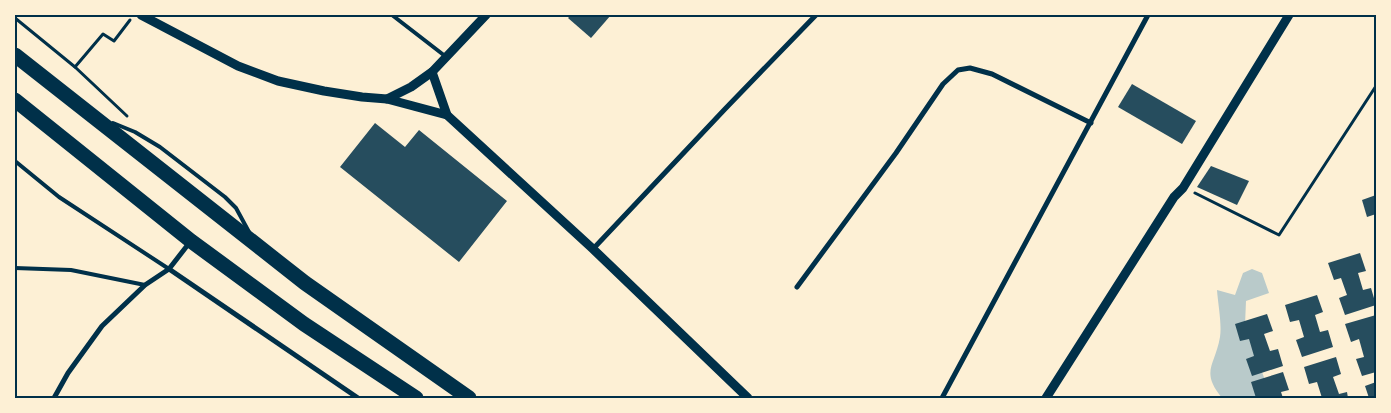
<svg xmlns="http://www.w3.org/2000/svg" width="1391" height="413" font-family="Cabin,sans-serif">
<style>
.green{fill:#b9caca}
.building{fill:#264d5e}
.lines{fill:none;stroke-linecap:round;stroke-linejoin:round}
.path{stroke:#003049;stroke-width:3}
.service{stroke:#003049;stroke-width:4}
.minor{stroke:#003049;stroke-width:5}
.tertiary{stroke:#003049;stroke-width:9}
.motorway{stroke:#003049;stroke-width:15}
.neatline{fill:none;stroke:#003049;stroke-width:2}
</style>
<rect width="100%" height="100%" fill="#fdf0d5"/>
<path class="green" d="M1252 269 1262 273 1269 293 1246 301 1245 325 1266 383 1273 398H1222C1200 371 1215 366 1220 337 1222 324 1218 304 1217 290L1235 295 1243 273Z"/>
<g class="building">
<path d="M571 15H611L591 38 568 18Z"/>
<path d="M1132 84 1196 121 1182 144 1118 107Z"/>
<path d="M375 123 405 147 419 130 507 201 459 262 340 167Z"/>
<path d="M1211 166 1249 181 1237 205 1197 187Z"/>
<path d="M1376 195V214L1367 217 1362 200Z"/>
<path d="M1360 253 1366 271 1358 273 1363 290 1371 288 1376 305 1345 315 1339 298 1347 295 1341 278 1334 280 1328 263Z"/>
<path d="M1317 295 1323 312 1315 315 1320 332 1328 330 1333 347 1302 357 1296 340 1304 337 1299 320 1290 322 1285 305Z"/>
<path d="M1267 314 1273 331 1264 334 1270 351 1278 349 1283 366 1252 376 1246 359 1254 356 1249 339 1240 341 1235 324Z"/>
<path d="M1376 315V334H1375L1376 372 1362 376 1356 359 1364 357 1359 339 1351 342 1345 324Z"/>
<path d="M1336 357 1341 374 1333 377 1339 394 1347 392 1348 398H1322L1317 382 1309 384 1304 367Z"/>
<path d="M1283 372 1289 390 1281 392 1283 398H1256L1251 382Z"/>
<path d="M1376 382V398H1369L1365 386Z"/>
</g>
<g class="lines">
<g class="path">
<path d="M15 18 75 67 127 116"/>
<path d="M75 67 103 34 114 41 130 20"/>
<path d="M1195 193 1279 235 1376 86"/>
</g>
<g class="service">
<path d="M392 15 445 56"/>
<path d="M113 123 135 132 160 147 225 197 236 208 249 232"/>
<path d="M15 161 59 197 169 269"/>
<path d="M15 268 71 270 145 285"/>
</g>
<g class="minor">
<path d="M593 249 725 109 816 15"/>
<path d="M169 269 358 398"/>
<path d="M797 287 896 153 943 84 958 70 970 68 992 74 1091 123"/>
<path d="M54 398 68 373 102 326 145 285 169 269 190 242"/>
<path d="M942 398 1148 15"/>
</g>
<g class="tertiary">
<path d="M141 15 238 66 278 81 324 91 362 97 387 99 447 115 593 249 748 398"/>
<path d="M432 72 447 115"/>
<path d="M387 99 411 87 432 72 486 15"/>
<path d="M1046 398 1174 197 1183 188 1289 15"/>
</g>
<g class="motorway">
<path d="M15 55 305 283 469 398"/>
<path d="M15 100 191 241 304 324 416 398"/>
</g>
</g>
<rect width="1391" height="413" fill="none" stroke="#fdf0d5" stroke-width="32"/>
<rect x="16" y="16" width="1359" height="381" class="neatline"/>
</svg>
